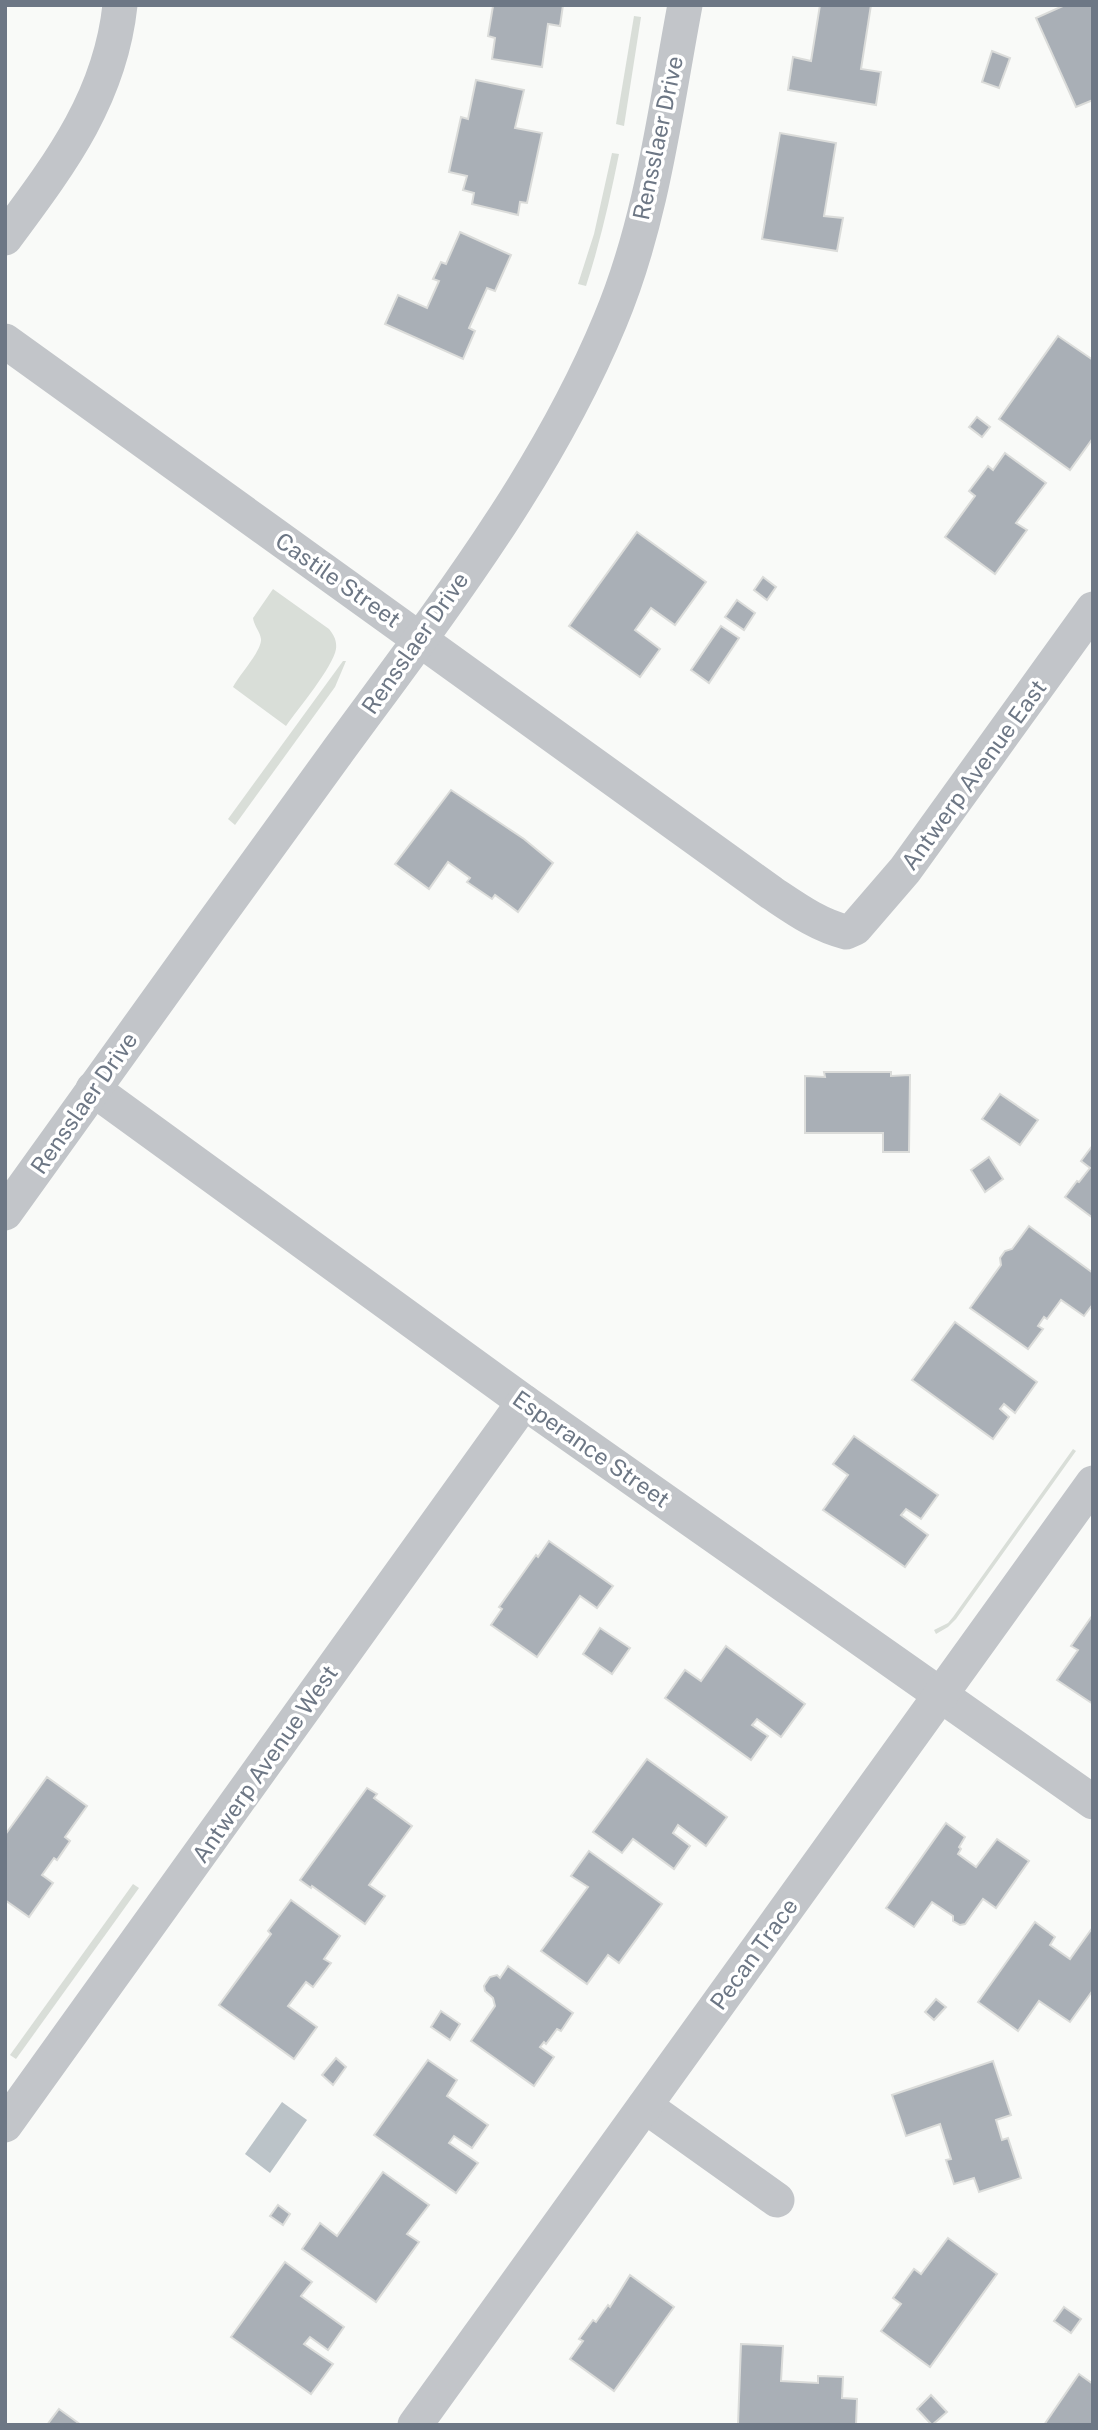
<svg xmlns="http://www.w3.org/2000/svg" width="1098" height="2430" font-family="'Public Sans',sans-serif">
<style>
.green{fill:#d9ded8}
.water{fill:#bbc3c8}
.building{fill:#a9afb6;stroke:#dbdcda;stroke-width:2}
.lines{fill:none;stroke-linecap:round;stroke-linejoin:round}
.street{stroke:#c2c5c9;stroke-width:35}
.labels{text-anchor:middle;stroke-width:7;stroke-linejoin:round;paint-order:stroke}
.street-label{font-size:23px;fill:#6d7785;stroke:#fff}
</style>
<rect width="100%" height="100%" fill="#f9faf8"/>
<g class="green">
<path d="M634 16 641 17 624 126 616 124Z"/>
<path d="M612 153 619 154C610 199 600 243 586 286L578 284 594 234Z"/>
<path d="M273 589 329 629C334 635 337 641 336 649 333 667 298 709 286 726L233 687C239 675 262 651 261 639 260 631 254 626 253 618Z"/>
<path d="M343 661H346L335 687 235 825 228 819Z"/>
<path d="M1073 1449 1076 1451 956 1619 948 1627 936 1634 934 1630 948 1623 953 1617Z"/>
<path d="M133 1884 139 1888 16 2059 10 2055Z"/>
</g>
<path class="water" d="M282 2102 307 2120 270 2173 245 2154Z"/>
<g class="building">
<path d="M485 5H563L560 26 548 24 542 67 492 59 495 38 488 36 493 6Z"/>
<path d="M820 5H871L861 69 881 72 876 105 788 90 793 57 811 61Z"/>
<path d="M1065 5H1093V100L1076 107 1036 18Z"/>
<path d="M992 51 1010 58 999 88 982 82Z"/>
<path d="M476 80 524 90 515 128 542 133 527 203 520 202 518 215 472 204 474 193 463 190 467 176 449 172 461 117 468 119Z"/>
<path d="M780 133 836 143 824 216 843 218 837 251 762 239Z"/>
<path d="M460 232 511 255 495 291 487 288 469 328 475 331 463 359 385 324 398 295 427 308 439 281 433 279 441 262 446 264Z"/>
<path d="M1058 336 1093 360V438L1070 470 999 419Z"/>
<path d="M977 417 990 427 982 437 969 427Z"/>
<path d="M1005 453 1046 483 1016 523 1027 530 995 574 945 537 975 496 969 491 988 466 993 470Z"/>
<path d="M637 532 706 582 675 625 651 608 635 630 660 649 640 677 569 626Z"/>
<path d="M763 577 776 587 767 600 754 590Z"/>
<path d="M737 600 755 613 744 630 725 617Z"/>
<path d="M721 626 739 638 709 683 691 670Z"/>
<path d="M451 790 524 839 553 863 518 912 495 895 492 899 467 882 470 878 448 862 429 889 395 864Z"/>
<path d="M824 1072H891V1076L910 1075 909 1152H883V1133H805V1076L825 1077Z"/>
<path d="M1000 1094 1038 1120 1020 1145 982 1119Z"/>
<path d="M1093 1145V1218L1065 1197 1077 1181 1079 1182 1090 1168 1081 1161Z"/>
<path d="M989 1157 1003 1179 985 1192 971 1170Z"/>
<path d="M1029 1226 1093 1273V1304L1084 1316 1061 1300 1047 1319 1044 1317 1038 1326 1043 1329 1028 1349 970 1308 1001 1265 1000 1258 1005 1251 1012 1249Z"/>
<path d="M955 1322 1037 1382 1015 1413 1004 1404 1000 1409 1009 1417 993 1439 912 1380Z"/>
<path d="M854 1436 938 1495 921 1519 906 1509 901 1515 928 1535 905 1567 823 1510 848 1475 833 1464Z"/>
<path d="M549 1541 613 1586 597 1608 580 1596 537 1657 491 1625 502 1609 499 1607 536 1555 538 1557Z"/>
<path d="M1092 1616 1093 1617V1704L1057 1680 1078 1650 1071 1646Z"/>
<path d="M600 1628 630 1648 612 1674 583 1654Z"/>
<path d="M726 1646 805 1704 781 1737 757 1719 752 1725 768 1736 751 1760 665 1698 685 1670 701 1681Z"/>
<path d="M647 1759 727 1817 706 1846 678 1825 673 1833 690 1846 674 1869 633 1839 622 1853 593 1832Z"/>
<path d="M47 1777 87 1806 65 1837 70 1841 57 1860 54 1858 42 1875 53 1883 29 1917 5 1900V1835Z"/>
<path d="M367 1788 377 1794 374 1798 412 1826 369 1885 385 1896 365 1924 312 1886 311 1888 300 1880Z"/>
<path d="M946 1823 965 1837 959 1847 961 1849 958 1854 976 1867 997 1839 1029 1861 996 1908 983 1899 965 1924 960 1925 953 1921V1916L932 1902 914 1927 886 1908Z"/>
<path d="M589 1851 662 1904 619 1963 608 1955 587 1984 541 1951 588 1887 571 1876Z"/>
<path d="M291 1900 340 1936 324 1959 331 1963 313 1987 306 1982 288 2006 317 2027 294 2059 219 2005 271 1934 268 1931Z"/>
<path d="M1035 1922 1055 1937 1050 1945 1070 1959 1093 1927V1990L1070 2022 1039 2001 1018 2031 978 2002Z"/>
<path d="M508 1966 573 2013 561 2031 557 2029 546 2044 544 2042 540 2047 554 2057 534 2086 471 2041 495 2006 493 1998 485 1991 484 1986 490 1977 497 1975 500 1978Z"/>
<path d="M936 1999 946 2007 934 2020 925 2012Z"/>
<path d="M441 2011 460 2024 450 2040 431 2027Z"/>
<path d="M336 2058 346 2067 333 2085 322 2075Z"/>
<path d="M428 2060 457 2080 447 2096 488 2125 472 2148 454 2136 449 2143 478 2163 456 2193 374 2135Z"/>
<path d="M993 2061 1011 2115 996 2120 1002 2140 1008 2138 1021 2178 979 2192 974 2178 954 2184 946 2160 951 2159 940 2124 906 2136 892 2095Z"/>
<path d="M383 2172 429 2205 407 2234 419 2242 376 2302 302 2249 320 2223 337 2236Z"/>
<path d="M278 2205 290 2214 283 2225 270 2216Z"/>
<path d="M948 2238 997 2274 930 2367 881 2331 901 2304 893 2298 914 2269 921 2274Z"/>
<path d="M285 2262 312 2282 301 2296 344 2327 328 2350 310 2337 304 2344 333 2364 311 2394 231 2337Z"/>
<path d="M630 2275 674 2307 614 2391 570 2359 583 2341 579 2339 593 2320 596 2322 608 2305 610 2307Z"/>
<path d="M1064 2307 1081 2319 1071 2333 1054 2321Z"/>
<path d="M741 2344 783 2346 781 2381 818 2383V2376L843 2377 842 2398 857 2399 856 2425H738Z"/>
<path d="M1079 2374 1093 2384V2425H1044Z"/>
<path d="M931 2395 947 2412 932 2425 917 2409Z"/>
<path d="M59 2409 81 2425H47Z"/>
</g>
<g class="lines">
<g class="street">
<path d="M5 238C59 165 110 99 120 5"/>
<path d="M5 341 772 893C796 909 818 925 846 932L855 928 905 870 1093 609"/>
<path d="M93 1089 524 1402 1093 1802"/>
<path d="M5 1213C115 1060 224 907 335 755 436 617 544 480 610 321 652 221 665 111 685 5"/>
<path d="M645 2106 777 2200"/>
<path d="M5 2125 524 1402"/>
<path d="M415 2425 1093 1483"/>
</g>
</g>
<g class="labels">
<g class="street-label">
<text transform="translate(658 138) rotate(-78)" y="8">Rensslaer Drive</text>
<text transform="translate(338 580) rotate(35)" y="8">Castile Street</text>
<text transform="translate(415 643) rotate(-55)" y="8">Rensslaer Drive</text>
<text transform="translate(974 775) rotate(-54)" y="8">Antwerp Avenue East</text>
<text transform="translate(84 1103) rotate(-55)" y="8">Rensslaer Drive</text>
<text transform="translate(591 1449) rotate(35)" y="8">Esperance Street</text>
<text transform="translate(265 1764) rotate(-55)" y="8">Antwerp Avenue West</text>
<text transform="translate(754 1954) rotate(-54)" y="8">Pecan Trace</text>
</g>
</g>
<rect width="1098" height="2430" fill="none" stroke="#6d7785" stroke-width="14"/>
</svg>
